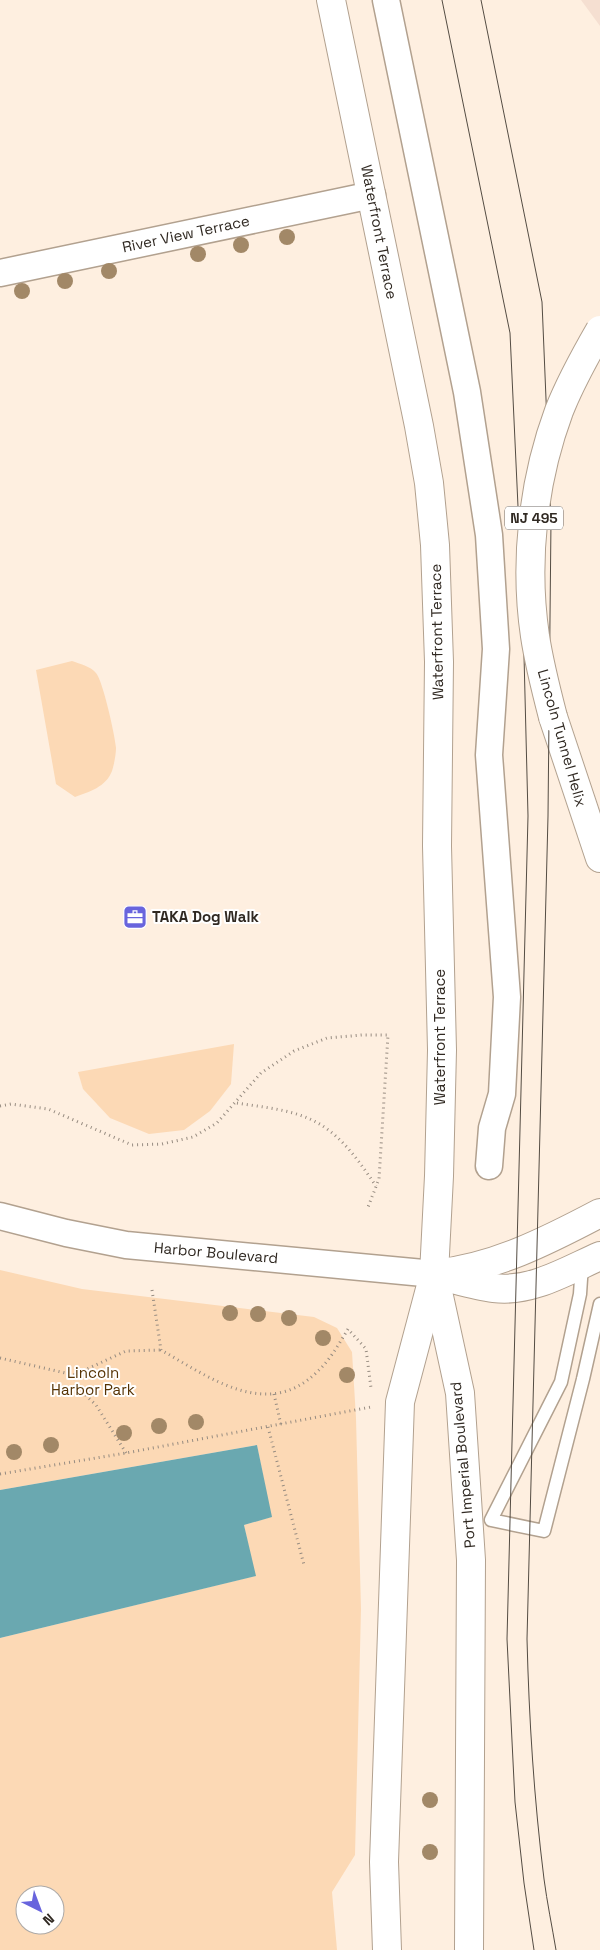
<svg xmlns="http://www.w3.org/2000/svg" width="600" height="1950" font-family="'Space Grotesk',sans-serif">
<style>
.industrial{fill:#f5dfd1}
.green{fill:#fcd9b5;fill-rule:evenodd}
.water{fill:#6aa8b0}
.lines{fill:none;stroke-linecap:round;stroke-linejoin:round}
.lane-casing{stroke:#b2a18f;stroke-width:15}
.street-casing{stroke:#b2a18f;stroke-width:29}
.secondary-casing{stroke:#b2a18f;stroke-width:30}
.primary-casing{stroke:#b2a18f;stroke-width:30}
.highway-casing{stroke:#b2a18f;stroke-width:30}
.path{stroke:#978c81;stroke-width:3;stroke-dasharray:1 4;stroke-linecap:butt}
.lane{stroke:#fff;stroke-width:12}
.street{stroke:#fff;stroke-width:26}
.secondary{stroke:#fff;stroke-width:28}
.primary{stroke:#fff;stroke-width:28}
.highway{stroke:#fff;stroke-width:28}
.tram{stroke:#544c43;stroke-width:1}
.highway-bridge-casing{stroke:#b2a18f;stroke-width:30;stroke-linecap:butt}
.highway-bridge{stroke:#fff;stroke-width:28}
.tree{fill:#a28867}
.labels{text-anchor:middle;stroke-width:4;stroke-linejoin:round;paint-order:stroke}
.shield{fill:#fff;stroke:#6e6964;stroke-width:1}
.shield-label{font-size:14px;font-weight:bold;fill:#302922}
.street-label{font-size:15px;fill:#302922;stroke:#fff}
.poi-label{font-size:15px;font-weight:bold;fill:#302922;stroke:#fff;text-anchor:start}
.park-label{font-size:15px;fill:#563304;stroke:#fff}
</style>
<rect width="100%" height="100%" fill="#feefe0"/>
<path class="industrial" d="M581 0H600V26Z"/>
<g class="green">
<path d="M72 661C80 664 90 666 96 673 103 681 115 736 116 748 116 754 114 765 112 771 106 787 89 792 75 797L56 784 36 670Z"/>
<path d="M234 1044 231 1084 210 1111 184 1130 149 1134 110 1118 83 1089 78 1072Z"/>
<path d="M0 1270 82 1289 314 1317 337 1328 352 1352 356 1418 361 1609 355 1855 332 1892 337 1950H0V1638L255 1576 244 1525 271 1517 257 1445 0 1490ZM25 1895H55V1925H25Z"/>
</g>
<path class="water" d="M257 1445 272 1517 244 1525 256 1576 0 1638V1490Z"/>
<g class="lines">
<g class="lane-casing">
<path id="lane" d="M582 1264 580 1294 561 1382 491 1520 544 1531 583 1379 600 1304"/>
</g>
<g class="street-casing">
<g id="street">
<path d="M386 0 467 392 489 535 496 649 489 755 507 997 502 1094 492 1128 489 1166"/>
<path d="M0 273 372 195"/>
<path d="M0 1216 66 1233 126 1245 434 1274"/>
</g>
</g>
<g class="secondary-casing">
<path id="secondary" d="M331 0 419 426 429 483 435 545 439 662 437 846 442 1050 439 1176 434 1274"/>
</g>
<g class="primary-casing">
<g id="primary">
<path d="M434 1274C494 1268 547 1241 600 1213"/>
<path d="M445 1277C461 1281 478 1286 494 1288 531 1293 568 1270 600 1256"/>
<path d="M435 1278 460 1393 471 1560 469 1950"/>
<path d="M387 1950 384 1862 400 1402 434 1274"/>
</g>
</g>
<g class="highway-casing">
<path id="highway" d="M553 717 600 858"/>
</g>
<g class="path">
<path d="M237 1103C261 1107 289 1109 312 1120 340 1133 359 1161 376 1186"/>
<path d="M0 1106 11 1104 48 1109 132 1145 162 1144 193 1137 217 1123 261 1073 294 1051 327 1038 362 1035H388L379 1179 368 1207"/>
<path d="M152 1290 161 1350C209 1377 267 1421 317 1372 330 1360 339 1344 348 1329L366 1349 371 1388"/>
<path d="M0 1358 74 1375 77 1387 96 1405 126 1453"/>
<path d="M74 1375 126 1351 161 1350"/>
<path d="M274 1394 281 1425"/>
<path d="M268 1427 304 1565"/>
<path d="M0 1474 126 1453 371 1407"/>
</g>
<use href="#lane" class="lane"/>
<use href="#street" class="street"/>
<use href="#secondary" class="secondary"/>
<use href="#primary" class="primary"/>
<use href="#highway" class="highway"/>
<g class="tram">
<path d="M442 0 510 333 523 615 528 816 507 1639 515 1802 524 1883 534 1950"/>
<path d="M481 0 542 302 551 520 548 816 527 1639C529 1719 534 1799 544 1879 547 1902 552 1926 556 1950"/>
</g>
<g class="highway-bridge-casing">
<path id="highway-bridge" d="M553 717C546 690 539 663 535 636 524 562 533 481 559 411 570 383 585 356 600 330"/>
</g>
<use href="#highway-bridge" class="highway-bridge"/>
</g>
<g class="tree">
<circle cx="287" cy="237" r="8"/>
<circle cx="241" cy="245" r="8"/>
<circle cx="198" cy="254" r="8"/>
<circle cx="109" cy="271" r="8"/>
<circle cx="65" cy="281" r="8"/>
<circle cx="22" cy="291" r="8"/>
<circle cx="230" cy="1313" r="8"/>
<circle cx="258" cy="1314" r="8"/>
<circle cx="289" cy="1318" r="8"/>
<circle cx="323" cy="1338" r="8"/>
<circle cx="347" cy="1375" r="8"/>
<circle cx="196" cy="1422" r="8"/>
<circle cx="159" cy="1426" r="8"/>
<circle cx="124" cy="1433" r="8"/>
<circle cx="51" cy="1445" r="8"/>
<circle cx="14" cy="1452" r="8"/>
<circle cx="430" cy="1800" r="8"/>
<circle cx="430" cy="1852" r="8"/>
</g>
<defs>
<g id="office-square" transform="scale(1.25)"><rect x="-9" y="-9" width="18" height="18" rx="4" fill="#6864dd" stroke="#fff"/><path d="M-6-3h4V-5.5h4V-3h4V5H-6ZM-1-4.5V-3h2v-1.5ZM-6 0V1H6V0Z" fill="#fff"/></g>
</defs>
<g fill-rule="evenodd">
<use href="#office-square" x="135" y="917"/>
</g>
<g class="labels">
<rect class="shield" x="505" y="506.5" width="58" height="23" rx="4"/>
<g class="shield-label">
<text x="534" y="523">NJ 495</text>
</g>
<g class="street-label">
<text transform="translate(379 232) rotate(79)" y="5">Waterfront Terrace</text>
<text transform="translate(186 234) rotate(-12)" y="5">River View Terrace</text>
<text transform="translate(437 632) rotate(-91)" y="5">Waterfront Terrace</text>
<text transform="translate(562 738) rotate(74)" y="5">Lincoln Tunnel Helix</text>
<text transform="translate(440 1037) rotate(-90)" y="5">Waterfront Terrace</text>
<text transform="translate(216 1253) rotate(5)" y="5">Harbor Boulevard</text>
<text transform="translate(463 1465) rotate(-95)" y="5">Port Imperial Boulevard</text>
</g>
<g class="poi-label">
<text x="152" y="922">TAKA Dog Walk</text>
</g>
<g class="park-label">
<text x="93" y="1378">Lincoln<tspan x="93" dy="17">Harbor Park</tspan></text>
</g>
</g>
<g transform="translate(40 1910) rotate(138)"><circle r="24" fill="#ffffff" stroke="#aca9a7"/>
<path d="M0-4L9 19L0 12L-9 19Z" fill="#6864dd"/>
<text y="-8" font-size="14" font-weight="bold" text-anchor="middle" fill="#302922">N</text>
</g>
</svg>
